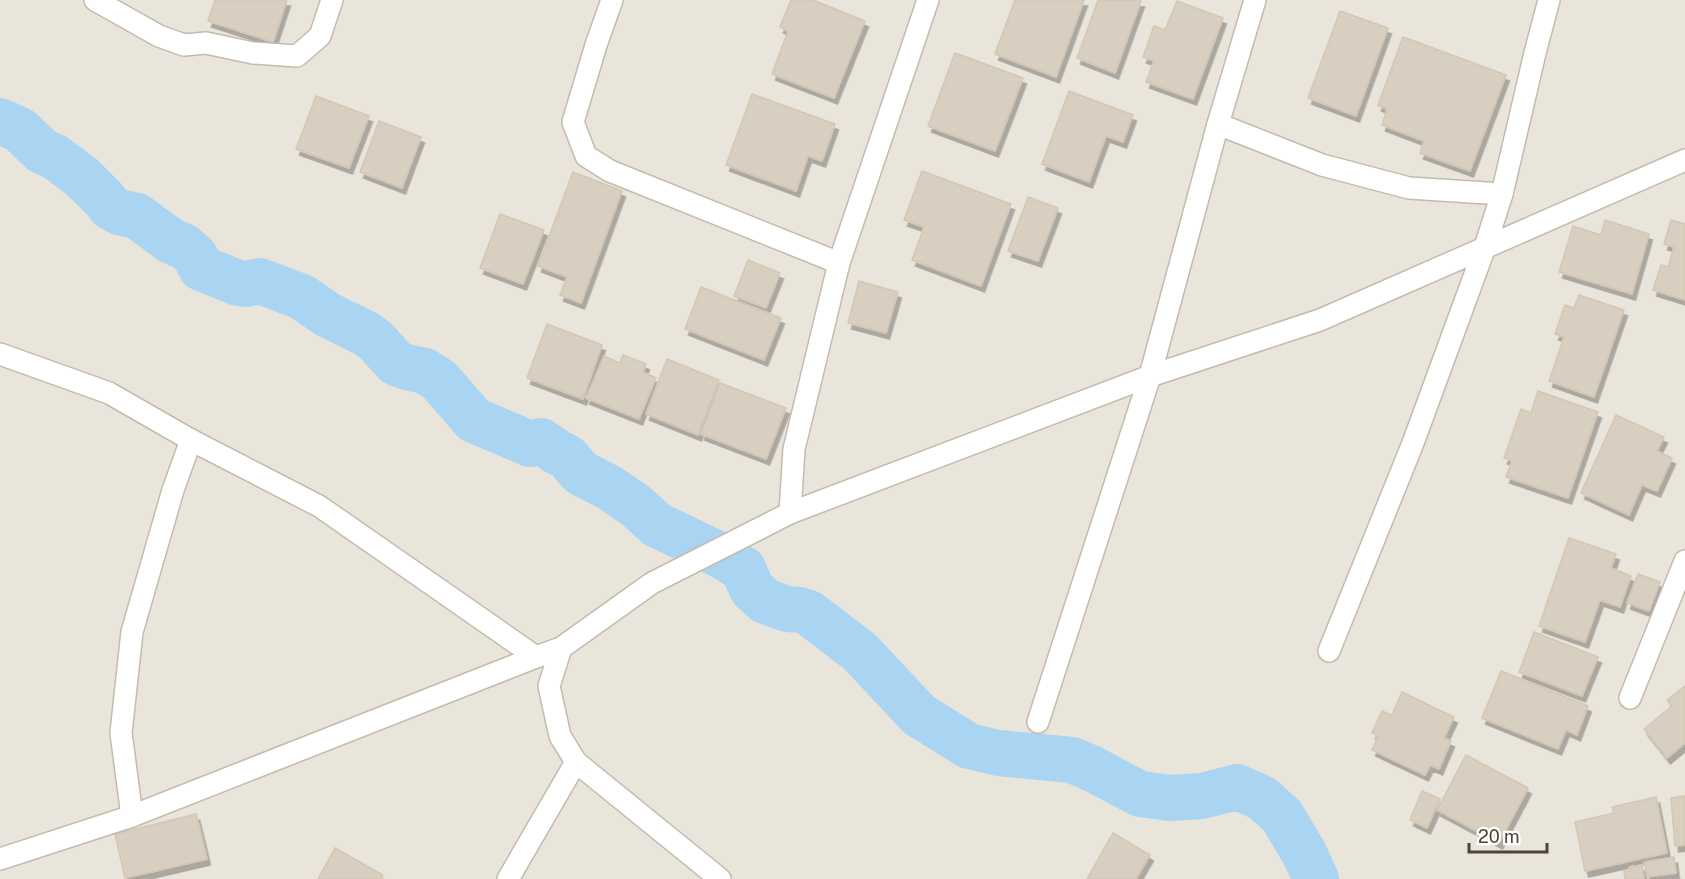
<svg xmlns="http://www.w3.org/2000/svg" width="1685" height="879" font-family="'Public Sans',sans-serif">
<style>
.residential{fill:#eae5da}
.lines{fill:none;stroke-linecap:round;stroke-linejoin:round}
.river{stroke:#a9d4f2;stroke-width:46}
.building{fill:#d8cfc1;stroke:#d3c7b4;stroke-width:1.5;filter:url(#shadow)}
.minor-casing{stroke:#c2bbae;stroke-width:24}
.minor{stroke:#fff;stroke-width:21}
</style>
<defs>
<filter id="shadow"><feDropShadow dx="3.5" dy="6" stdDeviation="0" flood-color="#0004"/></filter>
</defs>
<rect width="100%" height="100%" fill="#f6f3ec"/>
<rect class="residential" x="0" y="0" width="1685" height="879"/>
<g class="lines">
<path class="river" d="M0 121 20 130 42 151 55 157 82 177 104 199 110 207 119 212 137 216 171 241 185 247 195 256 201 268 238 283 246 284 260 281 302 297 328 315 367 334 376 341 396 363 406 367 425 371 439 380 474 420 530 444 541 441 557 452 567 457 581 473 610 488 636 506 657 525 724 557 743 569 752 589 765 601 787 609 800 610 809 613 860 652 919 715 969 746 998 753 1072 760 1093 769 1140 794 1170 798 1202 796 1237 787 1262 798 1282 816 1304 853 1316 879"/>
</g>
<g class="building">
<path d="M215 0H287L273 42 208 21Z"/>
<path d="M791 0H813L865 21 834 98 772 74 788 31 780 27Z"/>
<path d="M1015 0H1084L1056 77 995 54Z"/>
<path d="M1098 0 1141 1 1115 73 1077 58Z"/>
<path d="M1177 1 1223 18 1193 99 1146 82 1154 61 1143 57 1154 26 1165 30Z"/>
<path d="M1340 11 1388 28 1356 116 1308 98Z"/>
<path d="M1403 37 1506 75 1470 171 1420 153 1424 141 1382 125 1387 109 1378 105Z"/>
<path d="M955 53 1023 78 995 151 928 126Z"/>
<path d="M1069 91 1133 115 1123 142 1106 136 1089 182 1042 164Z"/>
<path d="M752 94 835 124 822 161 808 156 796 191 726 165Z"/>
<path d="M316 96 369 116 349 168 296 149Z"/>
<path d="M379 121 421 137 402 188 360 172Z"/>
<path d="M922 171 1011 204 981 286 912 260 924 227 904 220Z"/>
<path d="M573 172 622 191 581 303 560 295 567 277 538 266Z"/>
<path d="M1028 197 1058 208 1038 261 1008 251Z"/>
<path d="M500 214 544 230 523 284 480 268Z"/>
<path d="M1605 220 1649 234 1632 294 1559 272 1573 226 1601 235Z"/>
<path d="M1671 220 1685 224V300L1653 290 1661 265 1668 267 1674 247 1664 244Z"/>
<path d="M748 260 780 273 766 308 734 296Z"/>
<path d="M859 281 898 292 886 333 848 323Z"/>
<path d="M701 287 781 318 764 360 685 329Z"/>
<path d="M1579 295 1624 310 1594 397 1549 381 1564 337 1555 334 1565 305 1574 308Z"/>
<path d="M547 324 602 345 583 399 527 378Z"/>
<path d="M623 355 646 364 643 372 656 378 639 419 586 398 604 356 620 363Z"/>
<path d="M667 359 719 380 698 435 646 414Z"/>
<path d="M720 383 786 408 766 459 701 434Z"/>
<path d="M1538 391 1598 412 1568 498 1506 477 1512 461 1504 458 1521 409 1531 413Z"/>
<path d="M1616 415 1664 437 1657 451 1672 458 1657 491 1642 485 1629 515 1581 493Z"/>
<path d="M1569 538 1616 554 1611 568 1631 576 1620 607 1600 600 1585 642 1539 626Z"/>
<path d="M1638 574 1660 582 1649 611 1627 603Z"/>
<path d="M1534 632 1598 657 1582 696 1519 672Z"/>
<path d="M1501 671 1588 706 1577 735 1566 730 1558 749 1482 718Z"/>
<path d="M1685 686V743L1667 758 1644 729 1672 706 1667 700Z"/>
<path d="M1402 692 1454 717 1444 738 1451 741 1439 769 1430 765 1425 775 1372 750 1378 736 1372 733 1382 711 1392 715Z"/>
<path d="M1466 755 1528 788 1499 843 1437 810Z"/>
<path d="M1422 791 1440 799 1427 828 1410 820Z"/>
<path d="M1685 796V845L1675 846 1671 798Z"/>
<path d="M1656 797 1667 853 1585 871 1575 822 1614 813 1612 807Z"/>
<path d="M196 814 207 859 125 878 115 834Z"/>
<path d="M1113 833 1150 855 1136 879H1087Z"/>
<path d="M335 848 383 875 381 879H318Z"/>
<path d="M1674 857 1676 873 1647 877 1644 862Z"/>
<path d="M1642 865 1644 879H1625L1624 871H1630L1629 867Z"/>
</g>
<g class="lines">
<g class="minor-casing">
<g id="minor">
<path d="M95 0 159 36 184 45 206 43 253 53 297 56 320 36 332 0"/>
<path d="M612 0 596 45 573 122 586 156 610 171 839 263"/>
<path d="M1218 124 1322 165 1409 188 1502 194"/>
<path d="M0 354 109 393 191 440 319 506 536 657"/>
<path d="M790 513 794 449 839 263 928 0"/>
<path d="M561 648 549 686 560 736 576 762 720 879"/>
<path d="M1329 651 1413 443 1485 247 1502 194 1535 53 1549 0"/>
<path d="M1630 698 1685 561"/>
<path d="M1038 722 1150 376 1218 124 1255 0"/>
<path d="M132 816 121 733 132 632 173 490 191 440"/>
<path d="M0 859 132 816 536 657 561 648 652 583 790 513 1150 376 1320 320 1685 160"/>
<path d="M508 879 576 762"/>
</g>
</g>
<use href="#minor" class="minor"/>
</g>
<path d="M1469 843v9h78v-9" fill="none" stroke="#4b4439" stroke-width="3"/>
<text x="1478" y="843" font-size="18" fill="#4b4439" stroke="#ffffff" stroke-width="4.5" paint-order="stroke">20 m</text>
</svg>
